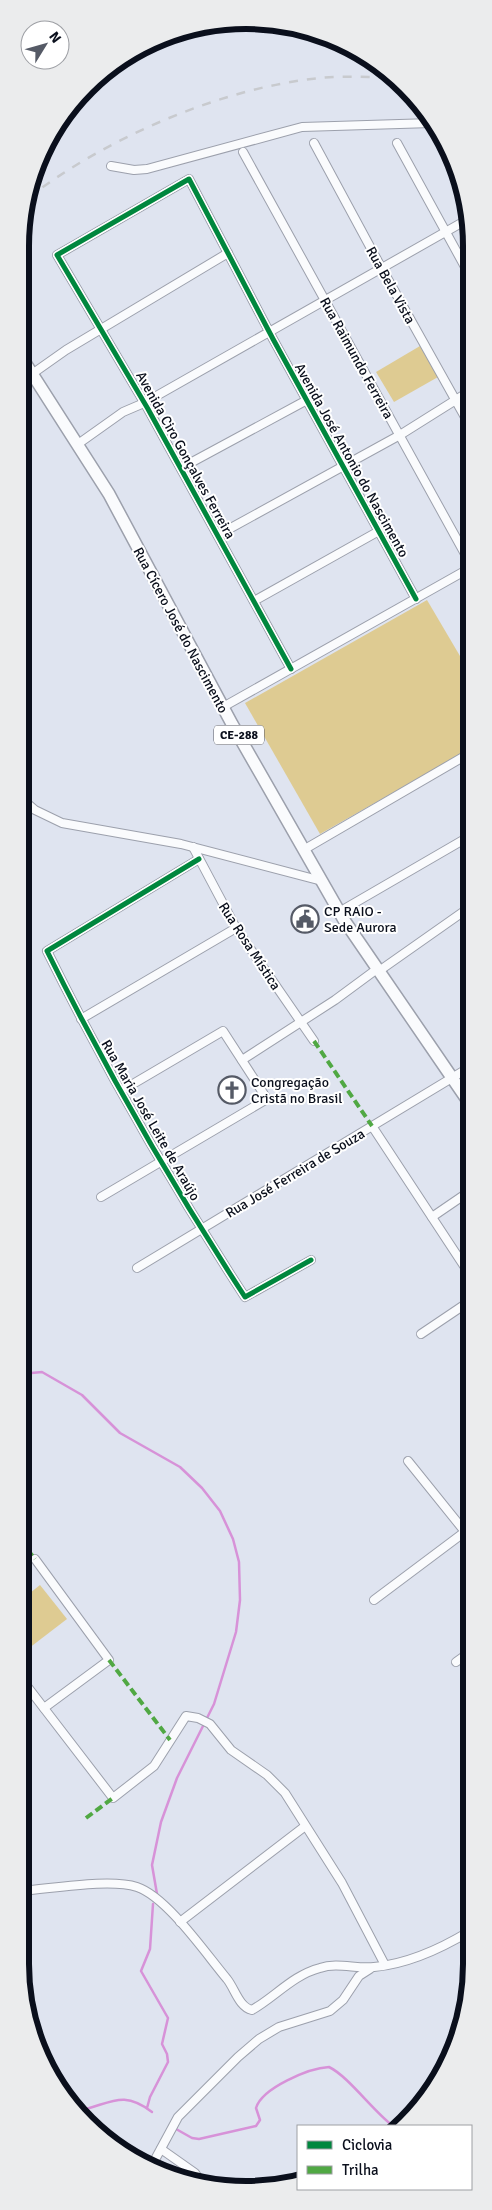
<svg xmlns="http://www.w3.org/2000/svg" width="492" height="2210" font-family="Signika,sans-serif">
<style>
.grass{fill:#decb92}
.lines{fill:none;stroke-linecap:round;stroke-linejoin:round}
.stream{stroke:#d792d8;stroke-width:2.5}
.street-casing{stroke:#9ca0ac;stroke-width:10}
.primary-casing{stroke:#9ca0ac;stroke-width:14}
.street{stroke:#fafbfd;stroke-width:8}
.primary{stroke:#fafbfd;stroke-width:11}
.rail{stroke:#c8cace;stroke-width:2.5;stroke-dasharray:9 9;stroke-linecap:butt}
.quiet{stroke:#50a843;stroke-width:4;stroke-dasharray:8 4;stroke-linecap:butt}
.cycleway-casing{stroke:#fff;stroke-width:8}
.cycleway{stroke:#00873e;stroke-width:5}
.labels{text-anchor:middle;stroke-width:4;stroke-linejoin:round;paint-order:stroke}
.shield{fill:#fff;stroke:#545760;stroke-width:1}
.shield-label{font-size:12px;font-weight:bold;fill:#0a0f1c}
.street-label{font-size:14px;fill:#0a0f1c;stroke:#fff}
.poi-label{font-size:14px;fill:#0a0f1c;stroke:#fff;text-anchor:start}
.rim{fill:none;stroke:#0a0f1c;stroke-width:6}
</style>
<rect width="100%" height="100%" fill="#dfe4f0"/>
<g class="grass">
<path d="M420 346 438 377 394 402 376 372Z"/>
<path d="M427 600 470 673V749L320 834 245 703Z"/>
<path d="M40 1585 67 1619 20 1655V1601Z"/>
</g>
<g class="lines">
<g class="stream">
<path d="M21 1374 42 1372 82 1395 120 1433 180 1467 202 1488 220 1511 233 1539 239 1562 240 1600 236 1632 214 1704 177 1778 161 1822 152 1865 157 1894"/>
<path d="M147 2108 150 2097 168 2062 167 2054 162 2044 168 2018 141 1971 150 1949 153 1904"/>
<path d="M78 2111C111 2104 122 2089 152 2112"/>
<path d="M176 2129 192 2138 199 2139 256 2126 260 2120 256 2108C262 2088 309 2068 329 2067 348 2076 373 2111 393 2126"/>
</g>
<g class="street-casing">
<g id="street">
<path d="M314 143 381 267 470 426"/>
<path d="M397 143 470 276"/>
<path d="M243 152 470 563"/>
<path d="M111 166 134 170 147 169 302 127 432 123"/>
<path d="M32 374 66 350 228 253"/>
<path d="M78 444 123 412 144 403 470 218"/>
<path d="M181 468 307 400"/>
<path d="M218 535 400 435 470 391"/>
<path d="M254 601 379 531"/>
<path d="M291 669 148 409 57 255 189 179 273 339 416 599"/>
<path d="M223 707 470 568"/>
<path d="M21 798 35 810 62 823 181 844 322 881"/>
<path d="M193 847 236 928 314 1041"/>
<path d="M305 849 470 753"/>
<path d="M199 859 47 951C106 1070 172 1185 245 1297L311 1260"/>
<path d="M339 912 470 836"/>
<path d="M379 971 470 907"/>
<path d="M81 1019 236 928"/>
<path d="M242 1060 335 1000 377 969"/>
<path d="M372 1126 470 1275"/>
<path d="M101 1197 267 1099 223 1031 121 1091"/>
<path d="M432 1217 470 1191"/>
<path d="M137 1268 470 1067"/>
<path d="M421 1334 470 1301"/>
<path d="M408 1461 470 1538"/>
<path d="M35 1559 109 1660 44 1708"/>
<path d="M374 1600 470 1528"/>
<path d="M456 1662 470 1652"/>
<path d="M20 1677 113 1798 154 1766 186 1716 198 1718 210 1724 231 1750 267 1775 285 1793 342 1883 385 1965"/>
<path d="M20 1891C51 1889 109 1878 137 1887 167 1897 206 1954 227 1979 235 1989 239 2007 252 2010 275 1997 293 1975 320 1968 337 1962 356 1969 374 1967 407 1964 442 1948 470 1931"/>
<path d="M180 1922 304 1827"/>
<path d="M161 2149 195 2173 202 2183"/>
<path d="M151 2167 178 2117 238 2057 259 2039 279 2027 330 2011 343 2000 359 1976 370 1969"/>
</g>
</g>
<g class="primary-casing">
<path id="primary" d="M22 358 109 494 232 724 344 920 470 1104"/>
</g>
<use href="#street" class="street"/>
<use href="#primary" class="primary"/>
<path class="rail" d="M28 198C106 138 223 87 321 78 344 75 369 78 393 77"/>
<g class="quiet">
<path d="M314 1041 372 1126"/>
<path d="M20 1540 35 1559"/>
<path d="M109 1660 170 1740"/>
<path d="M86 1818 113 1798"/>
</g>
<g class="cycleway-casing">
<g id="cycleway">
<path d="M291 669 148 409 57 255 189 179 273 339 416 599"/>
<path d="M199 859 47 951C106 1070 172 1185 245 1297L311 1260"/>
</g>
</g>
<use href="#cycleway" class="cycleway"/>
</g>
<defs>
<g id="civic-ring" transform="scale(1.4375)"><circle r="9.5" fill="#fff" stroke="#555a66" stroke-width="1.5"/><path d="M-.6-6.5H3V-4.5H.6V-3L4-1V1h2V6H-6V1h2V-1L-.6-3ZM-1.2 2.5V6h2.4V2.5Z" fill="#555a66"/></g>
<g id="church-ring" transform="scale(1.4375)"><circle r="9.5" fill="#fff" stroke="#555a66" stroke-width="1.5"/><path d="M-1.2-6h2.4v3.5h3.3v2.4h-3.3V6h-2.4V-.1h-3.3v-2.4h3.3Z" fill="#555a66"/></g>
</defs>
<g fill-rule="evenodd">
<use href="#civic-ring" x="305" y="919"/>
<use href="#church-ring" x="232" y="1090"/>
</g>
<g class="labels">
<rect class="shield" x="214" y="725.5" width="50" height="19" rx="4"/>
<g class="shield-label">
<text x="239" y="739">CE-288</text>
</g>
<g class="street-label">
<text transform="translate(391 285) rotate(61)" y="5">Rua Bela Vista</text>
<text transform="translate(357 358) rotate(61)" y="5">Rua Raimundo Ferreira</text>
<text transform="translate(186 455) rotate(61)" y="5">Avenida Ciro Gonçalves Ferreira</text>
<text transform="translate(352 460) rotate(61)" y="5">Avenida José Antonio do Nascimento</text>
<text transform="translate(181 630) rotate(62)" y="5">Rua Cícero José do Nascimento</text>
<text transform="translate(250 946) rotate(57)" y="5">Rua Rosa Mística</text>
<text transform="translate(151 1120) rotate(60)" y="5">Rua Maria José Leite de Araújo</text>
<text transform="translate(295 1173) rotate(-31)" y="5">Rua José Ferreira de Souza</text>
</g>
<g class="poi-label">
<text x="324" y="916">CP RAIO -<tspan x="324" dy="16">Sede Aurora</tspan></text>
<text x="251" y="1087">Congregação<tspan x="251" dy="16">Cristã no Brasil</tspan></text>
</g>
</g>
<path d="M0 0H492V2210H0ZM246 29H246A217 217 0 0 1 463 246V1964A217 217 0 0 1 246 2181H246A217 217 0 0 1 29 1964V246A217 217 0 0 1 246 29Z" fill="#ebeced" fill-rule="evenodd"/>
<path class="rim" d="M246 29H246A217 217 0 0 1 463 246V1964A217 217 0 0 1 246 2181H246A217 217 0 0 1 29 1964V246A217 217 0 0 1 246 29Z"/>
<rect x="297" y="2125" width="175" height="65" fill="#ffffff" stroke="#9d9fa4"/>
<rect x="307" y="2141" width="25" height="8" fill="#00873e" stroke="#9d9fa4"/>
<text x="342" y="2150" font-size="15" fill="#0a0f1c">Ciclovia</text>
<rect x="307" y="2166" width="25" height="8" fill="#50a843" stroke="#9d9fa4"/>
<text x="342" y="2175" font-size="15" fill="#0a0f1c">Trilha</text>
<g transform="translate(45 45) rotate(53)"><circle r="24" fill="#ffffff" stroke="#9d9fa4"/>
<path d="M0-4L9 19L0 12L-9 19Z" fill="#555a66"/>
<text y="-8" font-size="14" font-weight="bold" text-anchor="middle" fill="#0a0f1c">N</text>
</g>
</svg>
